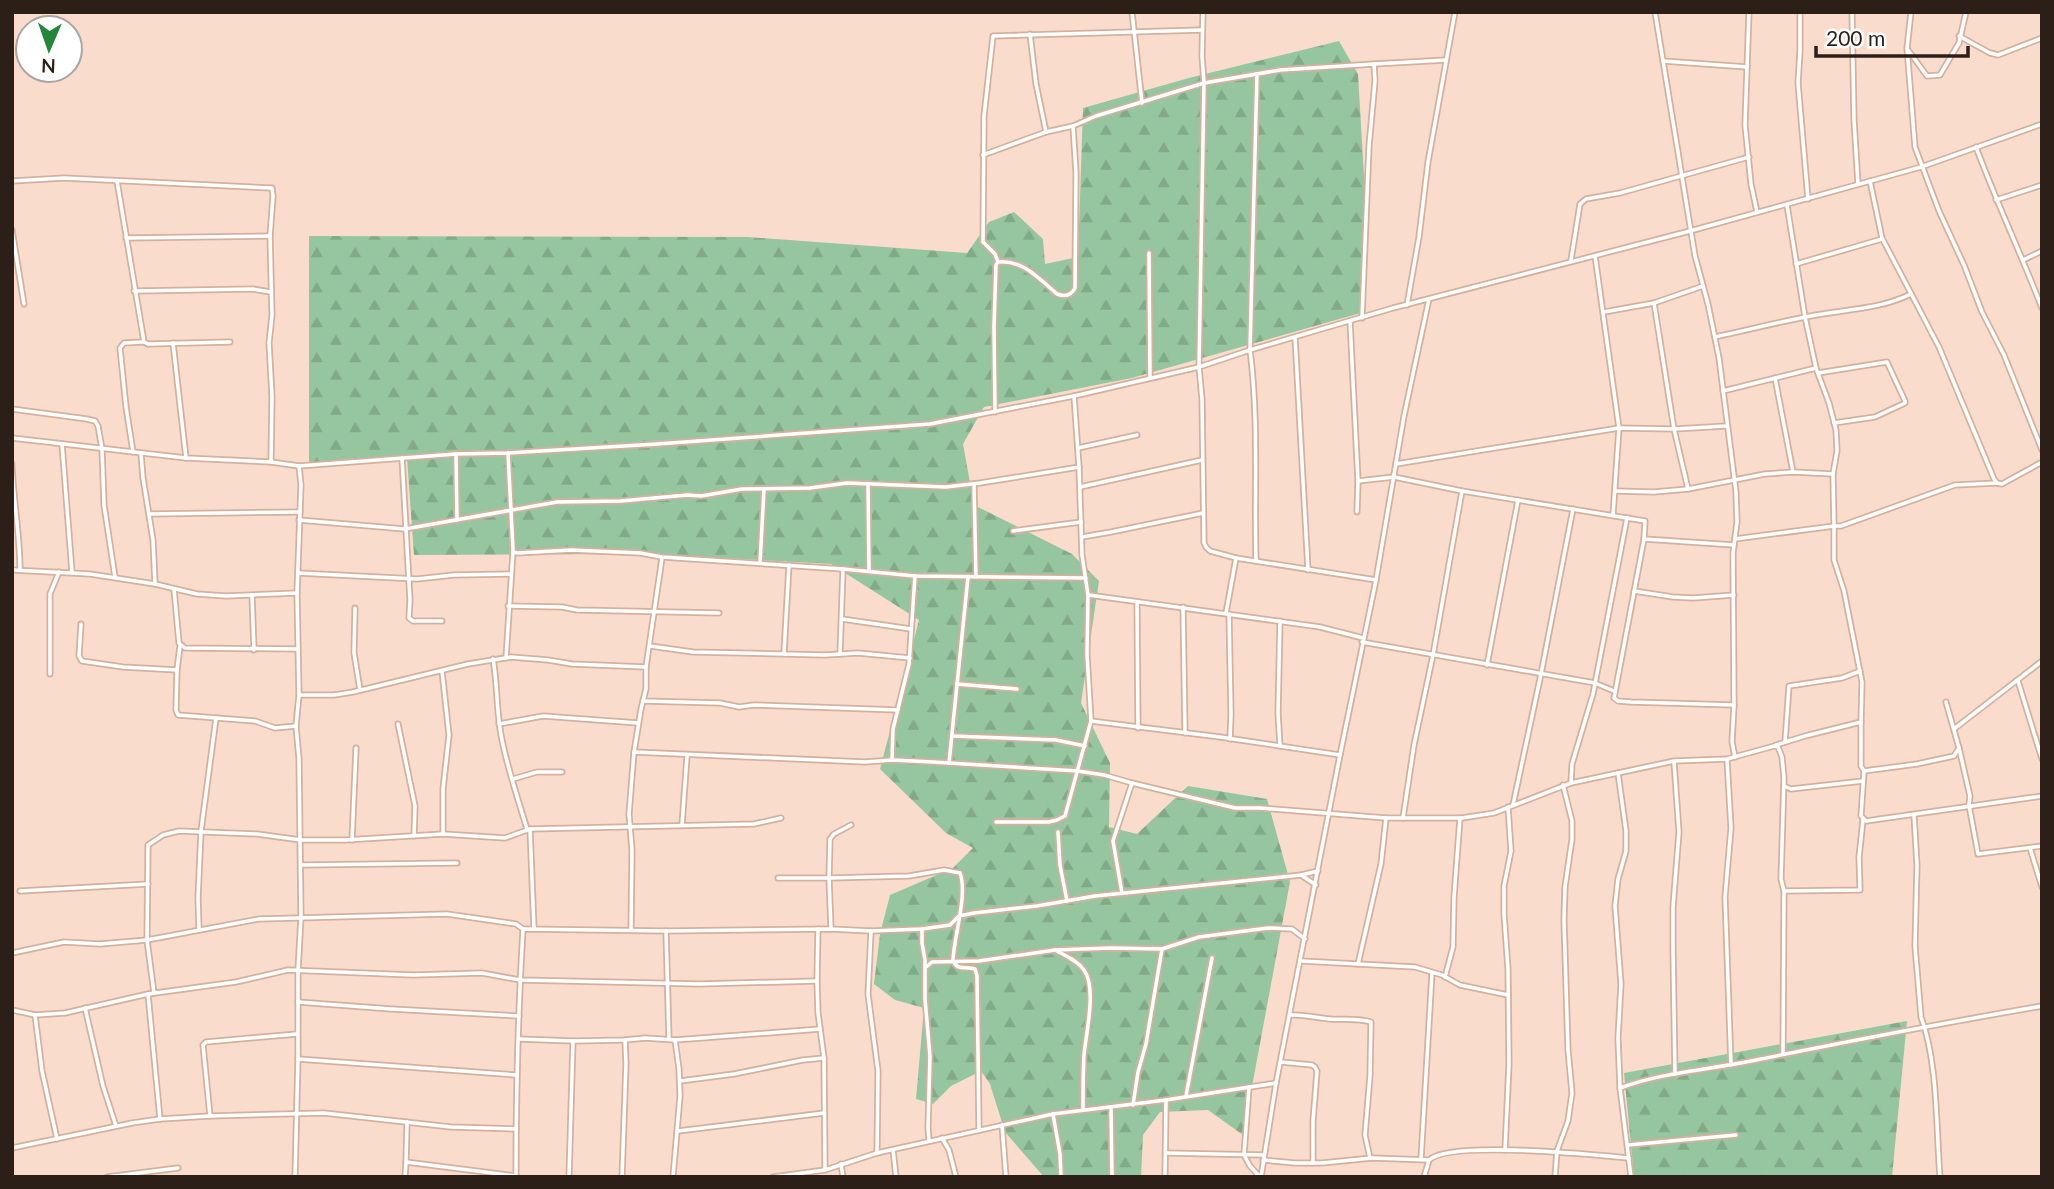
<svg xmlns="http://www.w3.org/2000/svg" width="2054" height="1189" font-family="Lato,sans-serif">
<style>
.forest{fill:url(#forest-firs)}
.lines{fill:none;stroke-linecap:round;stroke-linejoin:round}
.street-casing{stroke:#d4b19e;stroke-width:7}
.street{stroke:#fff;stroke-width:3.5}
</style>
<defs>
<pattern id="forest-firs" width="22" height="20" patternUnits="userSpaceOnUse" patternTransform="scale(1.75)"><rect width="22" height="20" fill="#96c6a0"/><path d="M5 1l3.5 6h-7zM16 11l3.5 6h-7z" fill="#81aa89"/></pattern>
</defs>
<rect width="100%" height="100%" fill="#fadccc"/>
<g class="forest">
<path d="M1339 41 1358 74 1366 210 1364 312 1132 378 984 407 963 444 974 505 1072 554 1099 581 1081 703 1110 763 1109 827 1137 834 1188 786 1267 799 1290 882 1243 1135 1208 1110 1160 1112 1143 1135 1141 1177H1044L1005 1132 990 1084 981 1071 951 1086 933 1104 916 1099 924 1008 895 1000 874 984 880 934 890 895 953 868 973 848 946 833 880 769 919 620 831 564 649 554 414 555 407 458 309 463V236L747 237 967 253 989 222 1014 212 1043 239 1045 264 1078 257 1083 108 1189 78Z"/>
<path d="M1907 1021 1892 1177H1634L1624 1073Z"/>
</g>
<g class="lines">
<g class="street-casing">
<g id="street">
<path d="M1132 12 1142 103"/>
<path d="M1203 12 1202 56 1204 83 1199 367 1202 399 1204 543 1206 547 1210 551 1236 558 1376 580"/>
<path d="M1655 12 1695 256 1708 304 1719 358 1736 492 1737 522 1733 553 1734 705 1732 742 1735 757"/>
<path d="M1749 12 1745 125 1751 184 1757 212"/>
<path d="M1800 12V51L1798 83 1808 199"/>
<path d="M1852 12 1854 120 1858 184"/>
<path d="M1911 12 1907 48 1915 147 1939 211 1964 265 1982 312 2004 355 2042 450"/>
<path d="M1030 34 1036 84 1046 132"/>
<path d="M1959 36 1990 53 1998 55 2042 38"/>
<path d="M1908 50 1927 76 1940 75 1959 43 1966 12"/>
<path d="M1663 61 1747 67"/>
<path d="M1374 64 1446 60"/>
<path d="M1976 147C1996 201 2021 254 2042 308"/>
<path d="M983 155 1046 132 1073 126"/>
<path d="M12 181 64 178 272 188 273 196 270 236 272 315 269 343 272 396 271 462"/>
<path d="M117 181 144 342 148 344 230 342"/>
<path d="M1870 181 1882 238 1939 347 1994 479 1997 483 2002 484 2042 462"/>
<path d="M1996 200 2042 185"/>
<path d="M12 230 24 304"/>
<path d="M126 238 270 236"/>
<path d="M1149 253 1150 378"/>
<path d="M1595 256 1619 428 1613 515"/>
<path d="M1571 260 1580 204 1586 199 1620 193 1749 157"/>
<path d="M2023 260 2042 251"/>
<path d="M998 262 995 254 983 242 984 116 993 36 1202 30"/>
<path d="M1796 264 1882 239"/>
<path d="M134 291 253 289 270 292"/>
<path d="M1654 303 1674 429 1688 489"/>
<path d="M1407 305 1419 237 1428 162 1455 12"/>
<path d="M1604 312 1654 303 1703 286"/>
<path d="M1350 321 1358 481 1357 512"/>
<path d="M1295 337 1308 570"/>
<path d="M1715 337C1748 330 1782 321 1816 315 1849 309 1880 309 1911 294"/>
<path d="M173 343 186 458"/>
<path d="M1818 373 1887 362 1905 401V403L1875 417 1834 423"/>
<path d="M1775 378 1793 472"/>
<path d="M1723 391 1816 368"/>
<path d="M12 409 87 419 95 421 98 426 102 449 104 505 115 577"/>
<path d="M995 412 994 326 996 265 998 262C1024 260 1038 278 1057 294 1065 297 1071 296 1075 288L1076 173 1073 126 1096 116 1204 83 1280 70 1374 64 1375 81 1369 146 1362 318"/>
<path d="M12 438 186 458 271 462 299 466 456 454 508 453 657 444 930 424 1074 396 1199 367 1250 350 1393 308 1690 231 1921 167 2042 124"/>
<path d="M62 444 72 572"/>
<path d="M1078 448 1137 435"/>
<path d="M133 452 126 407 120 348 124 343 143 342"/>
<path d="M508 453 513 549V552L518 553 571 550 640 553 662 557 843 569 915 576 1086 578"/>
<path d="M141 454 143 478 153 540 155 584"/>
<path d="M456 454 457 520"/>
<path d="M402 458 410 600 409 618 413 621H442"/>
<path d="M12 464C13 499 20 534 20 570"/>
<path d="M1396 464 1619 428 1674 429 1726 426"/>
<path d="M1358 481 1394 477 1462 491 1645 521 1644 539 1614 698 1618 701 1631 702 1734 705"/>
<path d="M868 484 869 571"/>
<path d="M974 484 976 577"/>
<path d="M1080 487 1202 460"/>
<path d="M1615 491 1654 492 1688 489 1765 474 1793 472 1833 474"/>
<path d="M149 514 300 512"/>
<path d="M299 520 405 529 557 502 621 501 687 495 701 496 742 489 810 488 847 483 946 487 980 483 1079 467"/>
<path d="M1013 531 1081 522"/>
<path d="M1082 537 1111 532 1203 513"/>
<path d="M1644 539 1734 545"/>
<path d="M1735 539 1834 526 1833 474 1837 451 1836 430 1829 403 1816 368 1805 317 1787 205"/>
<path d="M1256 561C1254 491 1259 420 1250 350L1257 74"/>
<path d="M760 563 764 489"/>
<path d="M12 570 90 574 155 584 197 594 226 596 297 593"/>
<path d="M298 573 417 579 454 575 511 574"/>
<path d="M174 589 179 643 185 648 297 649"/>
<path d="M1634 591 1673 597 1693 598 1734 595"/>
<path d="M1089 595 1320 627 1363 638"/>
<path d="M252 596 254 650"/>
<path d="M1137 602 1138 728"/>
<path d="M508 606 562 607 577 610 719 613"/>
<path d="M1183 607 1185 733"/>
<path d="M355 608 354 653 360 690"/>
<path d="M1226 613 1236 558"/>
<path d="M1229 614 1231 715 1230 739"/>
<path d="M842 619 911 629"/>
<path d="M81 624 79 656 82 661 123 667 177 670"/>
<path d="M1362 642 1595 683 1614 691"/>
<path d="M180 646 177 670 176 710 178 715 255 721 275 728 296 726"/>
<path d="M650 646 693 652 825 655 858 653 910 658"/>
<path d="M784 653 789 565"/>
<path d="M840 654 843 569"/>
<path d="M506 658 513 552"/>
<path d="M493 659C498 686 496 713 502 740 508 770 518 799 527 829"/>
<path d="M1487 665 1518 500"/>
<path d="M442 671 449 735 443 789V834"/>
<path d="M50 674V594L59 572"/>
<path d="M2018 681 2042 759"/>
<path d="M957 684 1017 689"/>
<path d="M299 695H334L353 692 468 664 511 657 548 660 572 664 646 667"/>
<path d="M643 701 720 703 739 707 754 705 898 710"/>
<path d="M1091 721 1220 737 1340 755"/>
<path d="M1861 722V766L1864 771 1917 764 1954 756 1959 748 1946 702"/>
<path d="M398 724 415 806 414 836"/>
<path d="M499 724 543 716 638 723"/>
<path d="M1954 729 2042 661"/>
<path d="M952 736 1056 740 1085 746"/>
<path d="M1785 742 1789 686 1842 678 1860 671"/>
<path d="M1776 745 1805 736 1861 722 1862 682 1844 591 1834 560V526H1841L1955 485 1997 483"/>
<path d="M1280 746 1278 713 1280 621"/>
<path d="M1959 748 1970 796 1969 805 1978 854 2042 846"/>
<path d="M634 752 641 709 646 689V667L662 558"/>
<path d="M892 760 893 729 909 664 915 576"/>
<path d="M1727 760 1731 828 1725 897 1731 1065"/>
<path d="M1674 762 1679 832 1673 907V949L1675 1074"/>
<path d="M949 763 968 577"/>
<path d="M1864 771 1861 816 1866 821 2042 796"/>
<path d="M1618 773 1626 831V851L1618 879 1615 906 1621 984 1618 1038 1620 1088"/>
<path d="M513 779 537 772H562"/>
<path d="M1571 783 1572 764 1593 694 1627 518"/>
<path d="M1784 786 1791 789 1863 781"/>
<path d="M1513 805 1541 674 1573 509"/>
<path d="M1914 815 1917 865 1915 946 1921 1017C1938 1062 1936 1128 1940 1177"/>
<path d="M1403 818 1414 745 1433 655 1462 491"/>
<path d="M996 822H1049L1057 820 1065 816 1091 721 1087 654 1088 595 1082 555 1079 467 1074 396"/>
<path d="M682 825 687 756"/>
<path d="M530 829 534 929"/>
<path d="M1058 832 1060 865 1067 901"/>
<path d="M352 840 356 748"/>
<path d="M2030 848 2042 887"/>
<path d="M301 865 457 863"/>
<path d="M1301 875 1316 885"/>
<path d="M778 878H829L830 839 834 834 851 825"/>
<path d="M20 891 148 884"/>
<path d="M1784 891 1860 890 1859 857 1863 820"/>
<path d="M1122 893 1113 841 1132 783 1235 808H1260L1386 818H1462L1494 813 1571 783 1674 761 1727 759 1774 746 1778 747 1782 757 1784 778 1781 879 1784 891 1783 1054"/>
<path d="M199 929 198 898 201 831 216 718"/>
<path d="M818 929 817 981 818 1013 824 1058 825 1170"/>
<path d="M831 929 829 878 909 876 944 870 960 873C968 894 954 936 953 960 956 971 966 966 975 969L977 976 979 1130"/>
<path d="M922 929V943L925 960V999L930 1056 928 1127 929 1141"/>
<path d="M631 930 632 850 629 814 634 752 865 762 892 760 933 762 1078 771 1104 775 1132 783"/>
<path d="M666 931 669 1039"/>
<path d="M871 931 868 994 878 1071 877 1153"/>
<path d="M1057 951C1066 956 1078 961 1084 970 1097 988 1086 1033 1084 1055 1083 1073 1083 1091 1083 1110"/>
<path d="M12 953 64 942 100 944 147 940 259 919 447 914 516 924 523 929"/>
<path d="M1301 961 1415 967 1442 975 1460 985 1508 995"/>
<path d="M1358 964 1381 864 1386 818"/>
<path d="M925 968 932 962 979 961 1055 950 1110 948 1162 949"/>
<path d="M1445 977 1453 947 1454 897 1460 818"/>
<path d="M154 993 147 940 148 845 163 835 179 831 257 834 301 840H345L443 834 505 838 530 829 754 824 781 818"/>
<path d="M148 994 160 1119"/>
<path d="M298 1002 391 1009 519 1016"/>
<path d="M85 1008 103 1086 116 1126"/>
<path d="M12 1010 35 1015 65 1013 148 994 236 982 288 970 413 975 482 973 520 980 699 984 817 981"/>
<path d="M35 1015 42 1071 57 1139"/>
<path d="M1290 1015C1305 1014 1316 1018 1330 1019 1344 1020 1358 1018 1371 1022L1370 1076 1365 1135 1370 1158"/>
<path d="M519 1039 573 1041 625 1040 645 1038 675 1040 820 1029"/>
<path d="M298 1059 516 1075"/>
<path d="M1281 1062 1312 1065 1315 1067 1317 1071 1313 1121V1163"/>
<path d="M680 1081 734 1074 803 1060 824 1058"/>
<path d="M1249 1087 1244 1155 1250 1166 1260 1177"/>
<path d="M1186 1096 1212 958"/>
<path d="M1133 1105 1138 1072 1146 1044 1162 949 1199 937 1268 928 1292 929 1305 939"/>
<path d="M1111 1108 1112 1177"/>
<path d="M1053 1114 1060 1154 1061 1177"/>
<path d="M210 1116 203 1045 206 1042 297 1034"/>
<path d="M1002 1125 1006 1177"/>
<path d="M678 1131 824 1113"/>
<path d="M942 1138 949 1150 956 1177"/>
<path d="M1628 1145 1736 1135"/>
<path d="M12 1148 132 1123 160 1119 210 1116 324 1113 451 1127 516 1129"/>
<path d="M893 1150 896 1177"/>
<path d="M1505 1150 1509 1064 1508 969 1504 914V886L1511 851 1508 807"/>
<path d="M1166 1153 1264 1155"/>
<path d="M1421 1159 1432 973"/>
<path d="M1263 1160 1295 1163H1322L1372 1158 1429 1160"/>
<path d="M406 1162 407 1122"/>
<path d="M841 1164 843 1177"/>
<path d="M107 1177 178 1168"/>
<path d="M295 1177 298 1059V970L301 917 299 759 296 726 299 695 297 593 301 485 299 466"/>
<path d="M405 1177 406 1162 516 1176"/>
<path d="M516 1177C516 1094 518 1012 523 929L666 931 831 929 871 931 922 929 950 925 959 916 974 913 1037 906 1095 896 1301 875 1318 871"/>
<path d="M569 1177 573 1041"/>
<path d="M622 1177 626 1064 625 1040"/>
<path d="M673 1177 680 1096 679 1069 675 1040"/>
<path d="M773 1177 825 1170 877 1153 1053 1114 1166 1100 1276 1083"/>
<path d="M1165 1177 1166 1100"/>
<path d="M1261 1177 1276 1083 1340 755 1376 580 1404 416 1429 299"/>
<path d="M1424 1177 1429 1160C1450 1140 1595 1155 1629 1158"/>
<path d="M1555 1177 1557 1151 1568 1121 1572 1093 1568 1050 1564 920 1565 887 1572 839V821L1563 785"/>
<path d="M1631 1177 1620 1088C1661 1073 1704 1070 1746 1062 1845 1042 1943 1023 2042 1006"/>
</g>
</g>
<use href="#street" class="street"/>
</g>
<rect width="2054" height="1189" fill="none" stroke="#2c1f18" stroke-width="28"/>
<g transform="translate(49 49) rotate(182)"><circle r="33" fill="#ffffff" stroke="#aba5a3" stroke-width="2"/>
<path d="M0-5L12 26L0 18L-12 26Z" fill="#22863b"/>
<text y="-10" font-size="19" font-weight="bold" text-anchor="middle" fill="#2c1f18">N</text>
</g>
<path d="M1816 46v10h152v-10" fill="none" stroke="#2c1f18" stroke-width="3.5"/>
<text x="1826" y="46" font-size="21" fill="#2c1f18" stroke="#ffffff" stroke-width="5" paint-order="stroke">200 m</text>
</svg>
